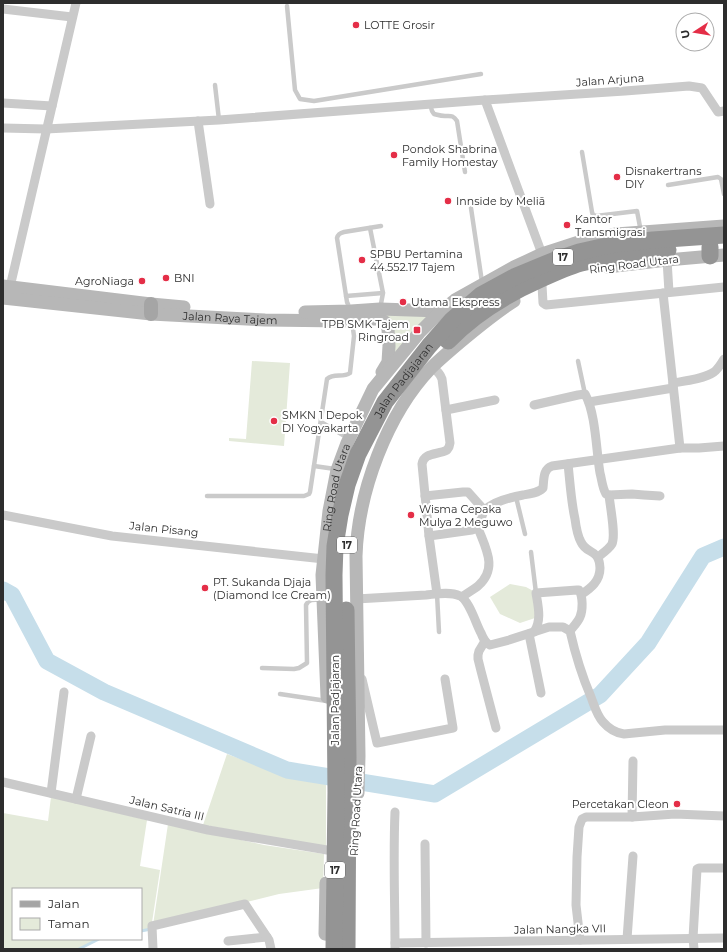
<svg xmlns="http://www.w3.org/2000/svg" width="727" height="952" font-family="Montserrat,sans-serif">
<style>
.green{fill:#e4eada}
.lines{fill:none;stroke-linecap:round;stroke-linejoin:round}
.stream{stroke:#c6deea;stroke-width:3}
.river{stroke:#c6deea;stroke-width:17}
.lane{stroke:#cacaca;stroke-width:4.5}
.street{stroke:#cacaca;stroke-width:9}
.secondary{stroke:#b7b7b7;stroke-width:13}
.primary{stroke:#a5a5a5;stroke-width:14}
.highway{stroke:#949494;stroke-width:17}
.poi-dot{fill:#e42e47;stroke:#fff;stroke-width:1.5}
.labels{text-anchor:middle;stroke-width:4;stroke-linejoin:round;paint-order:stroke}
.shield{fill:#fff;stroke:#6c6c6c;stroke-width:1}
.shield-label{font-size:10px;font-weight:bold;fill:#2d2d2d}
.poi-label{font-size:11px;fill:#2d2d2d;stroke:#fff;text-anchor:start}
.street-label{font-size:11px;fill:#2d2d2d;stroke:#fff}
</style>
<rect width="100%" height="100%" fill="#fff"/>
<g class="green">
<path d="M381 310 435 313 390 362Z"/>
<path d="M252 361 290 363 284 446 229 441V438L246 439Z"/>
<path d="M510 584 526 587 535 592 538 617 520 623 500 614 490 597Z"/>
<path d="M227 754 284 775 326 778V847L203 825Z"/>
<path d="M51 797 147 820 140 866 160 870 151 929 141 931V889H13V939H99L79 949H3V813L48 821Z"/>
<path d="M168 824 264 845 324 854 323 888 279 894 153 925Z"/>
</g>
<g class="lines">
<g class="stream">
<path d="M141 931 151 929"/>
<path d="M79 949 99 939"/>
</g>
<path class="river" d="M3 590 12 595 47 661 104 692 287 770 435 794 600 695 648 643 703 556 724 547"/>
<g class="lane">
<path d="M287 6 295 90 300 99 314 101 481 74"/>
<path d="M215 85 219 120"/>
<path d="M430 104 432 111 434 114C438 115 441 116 445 116 451 116 453 115 457 121L465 172"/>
<path d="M582 152 592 212 593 215 596 216 637 211 641 232"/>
<path d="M668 185 718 177 721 179 724 194"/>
<path d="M471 208 482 282"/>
<path d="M370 228 383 293 380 309"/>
<path d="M346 296 383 293"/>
<path d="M350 309 347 302 337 238C338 234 340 233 344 232L381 226"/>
<path d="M578 361 585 394"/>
<path d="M321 422 348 438"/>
<path d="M314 466 335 469"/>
<path d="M207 496H304L309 494 310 492 327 379C334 373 343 378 350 373L354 336 352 322"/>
<path d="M516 497 525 534"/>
<path d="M531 552 536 593"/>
<path d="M437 594 439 632"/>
<path d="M262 668 294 669 299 668 307 663 306 605C309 598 316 600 322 600"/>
<path d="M280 694 327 701"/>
</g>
<g class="street">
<path d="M3 9 72 17"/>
<path d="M485 100 542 254"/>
<path d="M3 103 52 106"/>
<path d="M198 121 210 204"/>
<path d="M3 128 46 129 219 120 485 100 625 91 689 86 702 88 718 112 724 111"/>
<path d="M667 260 669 292"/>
<path d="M542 285 543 303 546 305 724 287"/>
<path d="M10 287 76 3"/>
<path d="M663 293 680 448"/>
<path d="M432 367C437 371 440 373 442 379L450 443 449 447 447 450C438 455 424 452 422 464L429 536 437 594"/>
<path d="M673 383C685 381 704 379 714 372 718 369 721 364 724 359"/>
<path d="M589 402 673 388"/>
<path d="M534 405 578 395 585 394C596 414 596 450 600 473 602 480 602 487 606 494L609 495 632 494 644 495 660 496"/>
<path d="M446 410 495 400"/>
<path d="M568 464C570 482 571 501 575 519 576 527 577 535 581 542 587 555 599 548 600 568 600 581 591 588 582 594"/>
<path d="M425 496 463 492H468L485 511"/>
<path d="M3 515 112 536 324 559"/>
<path d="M429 536 472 530 478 528C481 523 481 515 485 510 492 502 512 497 523 495 530 494 538 493 543 488 544 479 543 469 552 466L680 448H699L724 446"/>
<path d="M598 557C603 553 609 549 612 544 616 535 610 506 609 495"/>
<path d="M462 597C467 593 473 590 478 586 498 568 486 549 478 528"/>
<path d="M356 599 426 595C436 594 450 591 460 596 469 600 476 624 481 633 483 638 485 643 490 645L509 640 549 627H563L570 631C575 653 582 676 591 697 594 705 597 716 603 722 609 729 616 733 624 734L665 730H724"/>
<path d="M534 632C542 620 538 606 536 593L577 590H579C583 597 583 610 580 617 578 622 573 627 570 631"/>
<path d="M529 634 541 693"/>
<path d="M485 641 479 651 478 655V659L481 671 496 728"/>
<path d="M362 679 377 743 453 728 445 679"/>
<path d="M3 782 208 830 327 850"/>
<path d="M51 793 64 692"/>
<path d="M76 799 91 736"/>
<path d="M395 812C393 858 395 902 395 948"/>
<path d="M632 817 633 761"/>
<path d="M425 844 426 943"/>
<path d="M627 939 633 856"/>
<path d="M580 940 576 905 577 857 579 827 582 819 586 817H632L675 814 724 816"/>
<path d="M228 941 267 937"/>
<path d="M395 943 724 938"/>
<path d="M153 949 152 926 245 904 269 940 271 949"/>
<path d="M694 949 693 938 697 869 699 868H724"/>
</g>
<g class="secondary">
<path d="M607 267 667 260 724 255"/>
<path d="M3 286 151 304 184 307"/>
<path id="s1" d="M3 298 151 314 265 320 343 321 364 319H380L385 322 388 329 389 346 388 362 382 372"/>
<path d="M305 312 351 311 380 309 441 311"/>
<path id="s2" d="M327 697 322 575 329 511 337 470 347 443 373 389 419 333 441 311 455 300 514 267 542 254 585 240 616 234 724 226"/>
<path d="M358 793 359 756 356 556C358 492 387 414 431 368 438 361 445 355 452 349 472 332 492 315 514 301"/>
<path d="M326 883 325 934 334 935"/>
</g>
<path class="primary" d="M151 314V304"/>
<g class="highway">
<path d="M710 247V256"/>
<path d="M448 341C474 314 507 294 541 279 554 273 567 267 581 263 588 261 597 260 605 259 626 255 647 252 668 250"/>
<path d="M346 610 348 757 347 949"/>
<path id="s3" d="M334 949 336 792 334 575 335 546 340 515 347 485 358 454 385 402 429 346 452 320 481 295 516 276 555 260 579 252 615 244 653 240 724 235"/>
</g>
</g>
<g class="poi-dot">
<circle cx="356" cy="25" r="4"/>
<circle cx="394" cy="155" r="4"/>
<circle cx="617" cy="177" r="4"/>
<circle cx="448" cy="201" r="4"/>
<circle cx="567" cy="225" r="4"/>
<circle cx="362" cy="260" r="4"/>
<circle cx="166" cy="278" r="4"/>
<circle cx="142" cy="281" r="4"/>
<circle cx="403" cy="302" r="4"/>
<rect x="413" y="326" width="8" height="8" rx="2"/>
<circle cx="274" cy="421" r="4"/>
<circle cx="411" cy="515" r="4"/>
<circle cx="205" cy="588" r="4"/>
<circle cx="677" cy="804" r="4"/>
</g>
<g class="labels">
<g class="shield">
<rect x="553" y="249" width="20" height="16" rx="3"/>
<rect x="337" y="537" width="20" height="16" rx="3"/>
<rect x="325" y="862" width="20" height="16" rx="3"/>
</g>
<g class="shield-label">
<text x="563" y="261">17</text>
<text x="347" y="549">17</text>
<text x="335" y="874">17</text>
</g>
<g class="poi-label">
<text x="364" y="29">LOTTE Grosir</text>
<text x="402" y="153">Pondok Shabrina<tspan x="402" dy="13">Family Homestay</tspan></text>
<text x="625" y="175">Disnakertrans<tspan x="625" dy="13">DIY</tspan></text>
<text x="456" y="205">Innside by Meliã</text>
<text x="575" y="223">Kantor<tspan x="575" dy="13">Transmigrasi</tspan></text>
<text x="370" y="258">SPBU Pertamina<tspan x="370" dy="13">44.552.17 Tajem</tspan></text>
<text x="174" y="282">BNI</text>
<text x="134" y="285" text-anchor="end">AgroNiaga</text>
<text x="411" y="306">Utama Ekspress</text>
<text x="409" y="328" text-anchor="end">TPB SMK Tajem<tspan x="409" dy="13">Ringroad</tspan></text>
<text x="282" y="419">SMKN 1 Depok<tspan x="282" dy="13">DI Yogyakarta</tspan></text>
<text x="419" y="513">Wisma Cepaka<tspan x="419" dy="13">Mulya 2 Meguwo</tspan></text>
<text x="213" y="586">PT. Sukanda Djaja<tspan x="213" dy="13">(Diamond Ice Cream)</tspan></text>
<text x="669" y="808" text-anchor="end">Percetakan Cleon</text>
</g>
<g class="street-label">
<text transform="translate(610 80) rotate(-4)" y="4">Jalan Arjuna</text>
<text transform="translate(634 264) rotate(-7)" y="4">Ring Road Utara</text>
<text dy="4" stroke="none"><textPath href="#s1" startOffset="228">Jalan Raya Tajem</textPath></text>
<text dy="4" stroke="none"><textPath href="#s3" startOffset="585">Jalan Padjajaran</textPath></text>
<text dy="4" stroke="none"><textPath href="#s2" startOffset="211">Ring Road Utara</textPath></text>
<text transform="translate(164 529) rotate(6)" y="4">Jalan Pisang</text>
<text transform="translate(335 700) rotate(-90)" y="4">Jalan Padjajaran</text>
<text transform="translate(167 808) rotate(13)" y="4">Jalan Satria III</text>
<text transform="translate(356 811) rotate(-87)" y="4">Ring Road Utara</text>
<text transform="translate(560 929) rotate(-1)" y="4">Jalan Nangka VII</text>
</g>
</g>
<rect width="727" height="952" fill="none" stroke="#2d2d2d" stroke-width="8"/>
<rect x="12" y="888" width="130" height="52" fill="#ffffff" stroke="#ababab"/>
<rect x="20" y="901" width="20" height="6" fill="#a5a5a5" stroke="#ababab"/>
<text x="48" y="908" font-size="12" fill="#2d2d2d">Jalan</text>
<rect x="20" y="918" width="20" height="12" fill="#e4eada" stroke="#ababab"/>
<text x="48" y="928" font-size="12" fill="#2d2d2d">Taman</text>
<g transform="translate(695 32) rotate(258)"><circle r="19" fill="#ffffff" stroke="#ababab"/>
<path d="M0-3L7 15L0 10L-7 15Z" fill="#e42e47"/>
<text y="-6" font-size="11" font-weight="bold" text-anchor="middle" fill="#2d2d2d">U</text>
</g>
</svg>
